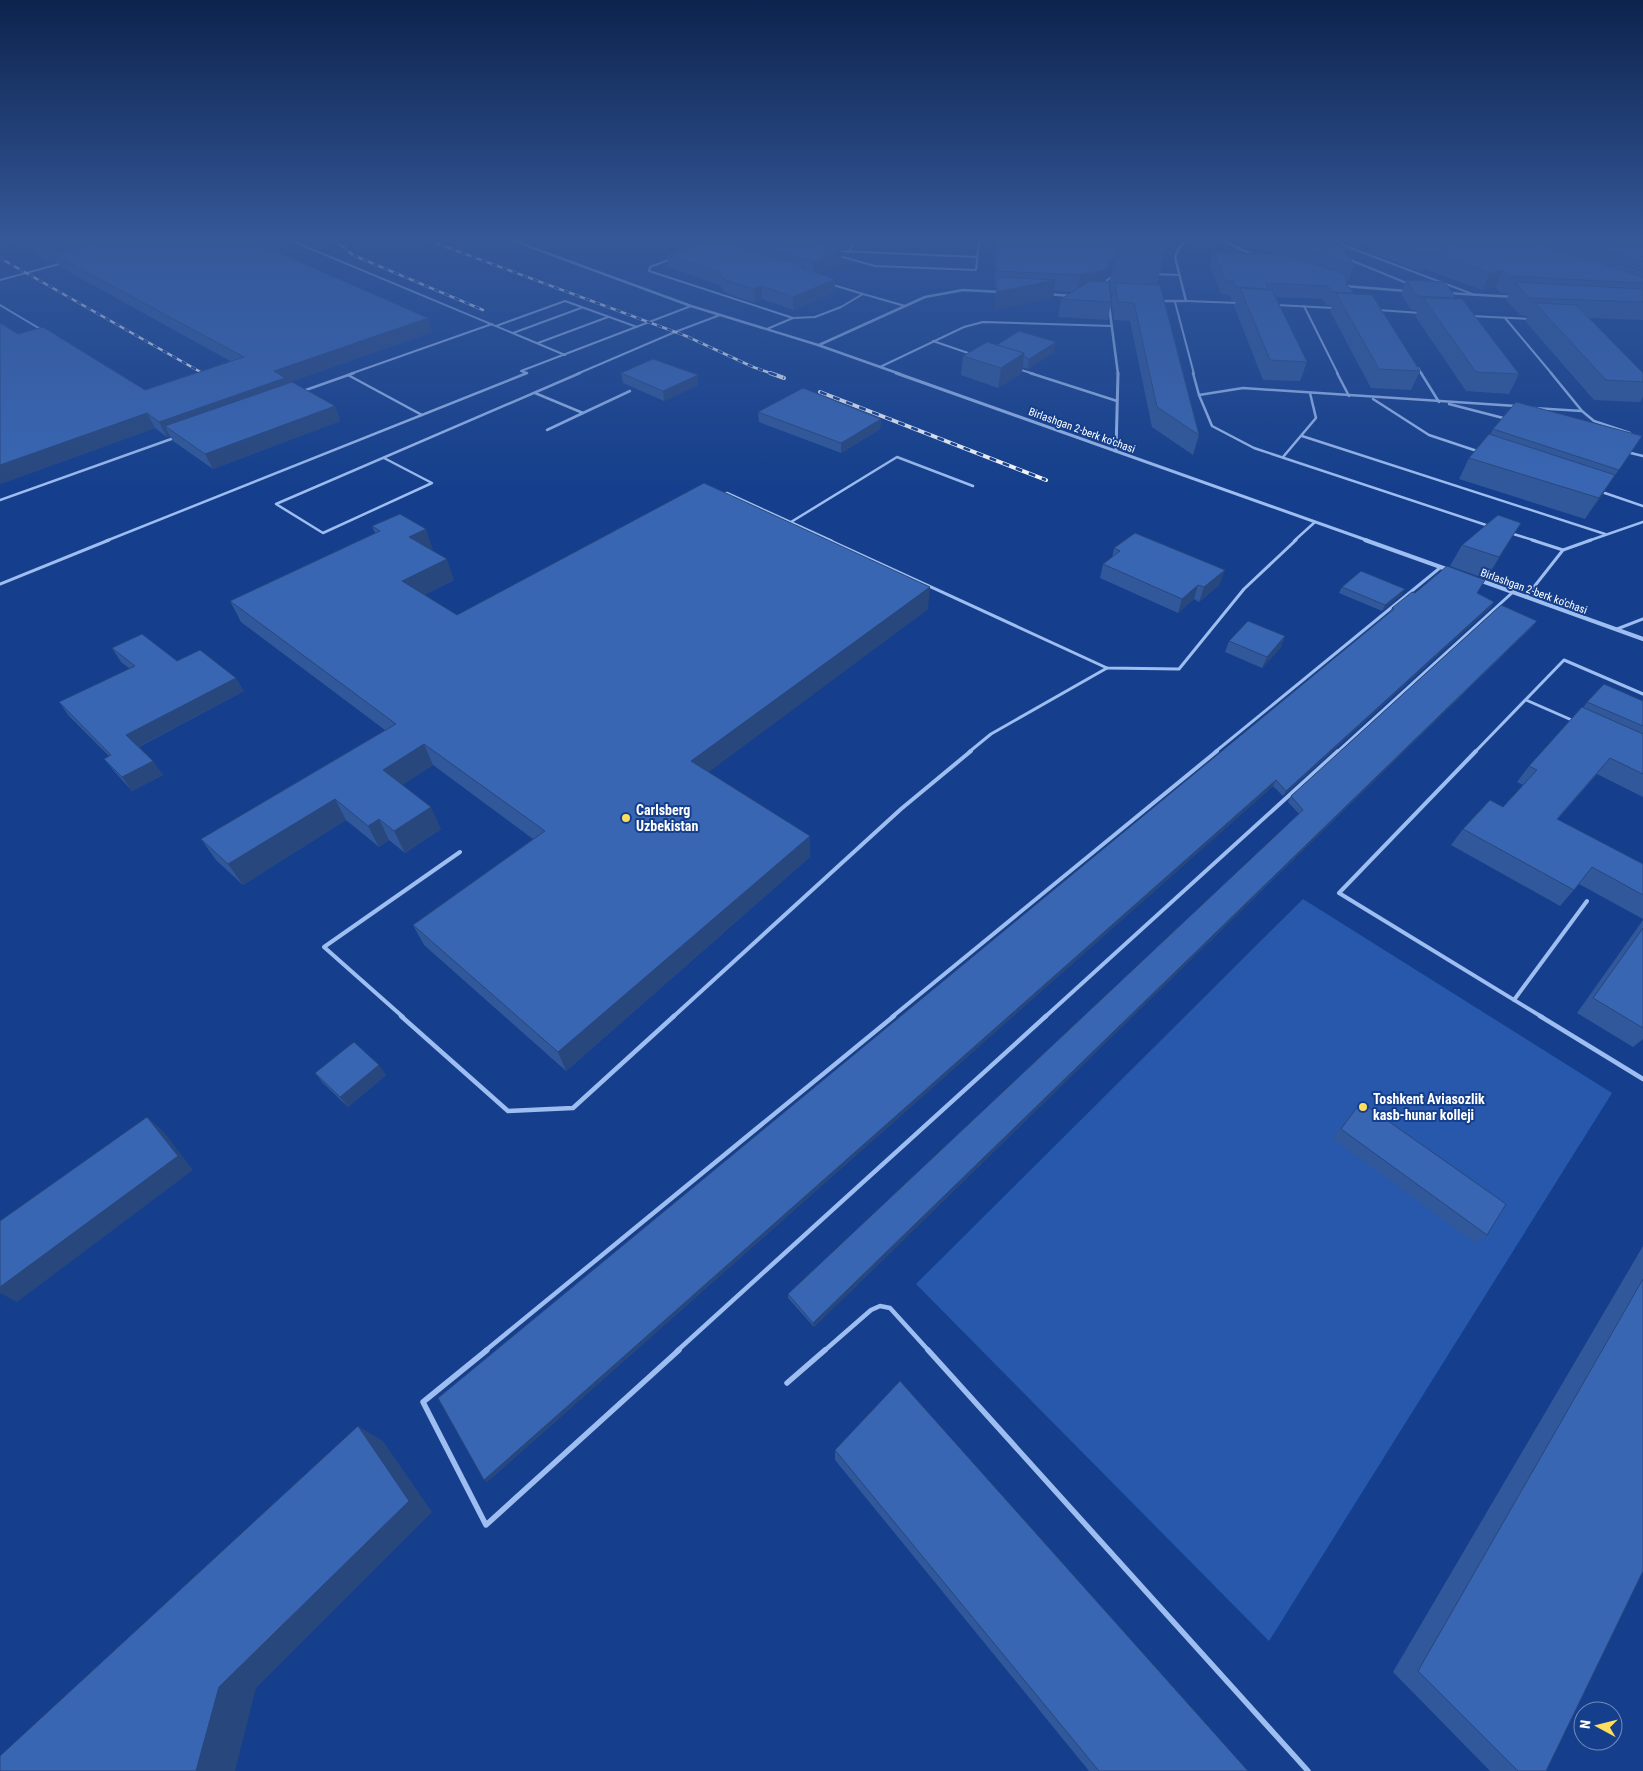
<svg xmlns="http://www.w3.org/2000/svg" width="1643" height="1771" font-family="'Roboto Condensed',sans-serif">
<style>
.green{fill:#2758ab}
.lines{fill:none;stroke-linecap:round;stroke-linejoin:round}
.service-far5{stroke:#9ebdf0;stroke-width:2}
.service-far4{stroke:#9ebdf0;stroke-width:2.5}
.service-far3{stroke:#9ebdf0;stroke-width:3}
.service-far2{stroke:#9ebdf0;stroke-width:4}
.service-far1{stroke:#9ebdf0;stroke-width:4.5}
.service{stroke:#9ebdf0;stroke-width:5.5}
.minor-far2{stroke:#9ebdf0;stroke-width:2.5}
.minor-far1{stroke:#9ebdf0;stroke-width:3}
.minor{stroke:#9ebdf0;stroke-width:4}
.rail-far1-casing{stroke:#fff;stroke-width:2.5}
.rail-casing{stroke:#fff;stroke-width:4}
.rail-far1{stroke:#153f8c;stroke-width:2;stroke-dasharray:5.5;stroke-linecap:butt}
.rail{stroke:#153f8c;stroke-width:2.5;stroke-dasharray:7;stroke-linecap:butt}
.wall{fill:#31589a}
.shaded-wall{fill:#28477d}
.building{fill:#3966b3;stroke:#28477d}
.poi-dot{fill:#ffdd5d;stroke:#153f8c;stroke-width:2}
.labels{text-anchor:middle;stroke-width:4;stroke-linejoin:round;paint-order:stroke}
.far-street-label{font-size:11px;fill:#fff;stroke:#153f8c}
.poi-label{font-size:14px;font-weight:bold;fill:#fff;stroke:#153f8c;text-anchor:start}
</style>
<rect width="100%" height="100%" fill="#153f8c"/>
<path class="green" d="M1303 899 1612 1093 1269 1641 916 1284Z"/>
<g class="lines">
<g class="service-far5">
<path d="M292 241 565 355"/>
<path d="M1332 241 1475 295"/>
<path d="M838 251 977 257"/>
<path d="M850 251 853 241"/>
<path d="M839 256 875 266 976 270 979 241"/>
<path d="M671 259 650 267 649 271 793 318"/>
<path d="M1348 259 1409 284"/>
<path d="M1154 274 1179 275"/>
<path d="M0 280 63 263"/>
<path d="M830 284 863 294"/>
<path d="M1107 285V280L1115 275"/>
<path d="M1186 301 1239 303"/>
<path d="M1175 302 1194 374"/>
<path d="M0 305 42 330"/>
<path d="M1276 305 1334 308"/>
<path d="M1304 306 1338 374"/>
<path d="M1378 310 1421 313"/>
<path d="M1471 316 1531 319"/>
<path d="M1505 318 1552 374"/>
<path d="M496 326 565 301 637 327"/>
<path d="M767 329 793 318 815 317 841 307 863 294 905 306"/>
<path d="M513 333 581 308"/>
<path d="M933 341 971 354"/>
<path d="M538 343 608 317"/>
<path d="M880 367 964 327 983 322 1112 326"/>
<path d="M1418 368 1422 374"/>
<path d="M1018 369 1034 374"/>
<path d="M350 374 492 324"/>
<path d="M524 374 527 373 521 371 691 306"/>
<path d="M577 374 675 332 720 315"/>
</g>
<g class="service-far4">
<path d="M1030 373 1117 401"/>
<path d="M1193 373 1199 395 1212 426 1254 448 1489 526"/>
<path d="M1337 373 1349 396"/>
<path d="M1421 373 1439 402"/>
<path d="M1551 373 1582 411"/>
<path d="M348 375 422 415"/>
<path d="M303 391 354 373"/>
<path d="M535 393 583 413 630 391"/>
<path d="M1199 395 1243 388 1516 406"/>
<path d="M1373 399 1429 435 1480 452"/>
<path d="M1449 404 1507 419"/>
<path d="M1533 408 1582 411 1594 421 1630 433"/>
<path d="M547 430 583 413"/>
<path d="M1302 436 1605 534"/>
<path d="M1627 452 1643 456"/>
<path d="M1283 457 1316 418 1310 393"/>
<path d="M384 458 432 483 323 533 276 504 580 373"/>
<path d="M1599 491 1643 506"/>
<path d="M723 494 727 493 832 541"/>
<path d="M0 500 174 438"/>
<path d="M791 522 897 457 973 486"/>
<path d="M1510 533 1536 541"/>
<path d="M106 541 527 373"/>
<path d="M1294 541 1315 522"/>
<path d="M1588 541 1643 522"/>
</g>
<g class="service-far3">
<path d="M829 540 1107 668 1179 669 1244 589 1296 540"/>
<path d="M1532 540 1563 550"/>
<path d="M0 584 109 540"/>
<path d="M1526 597 1563 550 1591 540"/>
<path d="M1617 629 1643 619"/>
<path d="M1526 700 1574 721"/>
<path d="M969 752 991 734 1107 668"/>
<path d="M1215 752 1441 567"/>
<path d="M1337 752 1513 592"/>
<path d="M1475 752 1564 660 1643 694"/>
</g>
<g class="service-far2">
<path d="M1476 751 1339 893 1542 1017"/>
<path d="M1514 1000 1587 901"/>
<path d="M403 1017 324 947 460 852"/>
<path d="M673 1017 901 809 971 751"/>
<path d="M892 1017 1217 751"/>
<path d="M1045 1017 1338 751"/>
</g>
<g class="service-far1">
<path d="M401 1016 508 1111 573 1108 674 1016"/>
<path d="M1540 1016 1643 1079"/>
<path d="M485 1351 894 1016"/>
<path d="M677 1351 1046 1016"/>
<path d="M824 1351 871 1310 880 1306 890 1308 929 1351"/>
</g>
<g class="service">
<path d="M487 1350 423 1402 486 1525 679 1350"/>
<path d="M928 1350 1308 1771"/>
<path d="M787 1383 825 1350"/>
</g>
<g class="minor-far2">
<path d="M514 241 691 306 818 345 900 374"/>
<path d="M1224 241 1255 256"/>
<path d="M1344 286 1407 291"/>
<path d="M1446 293 1515 297"/>
<path d="M1047 294 1071 296"/>
<path d="M1157 301H1186L1175 257 1179 248 1187 241"/>
<path d="M1109 305 1118 374"/>
<path d="M819 345 925 297 963 290 1002 292"/>
</g>
<g class="minor-far1">
<path d="M896 373 1369 541"/>
<path d="M1116 451 1118 373"/>
</g>
<g class="minor">
<path d="M1365 540 1449 570"/>
<path d="M1479 580 1643 639"/>
</g>
<g class="rail-far1-casing">
<g id="rail-far1">
<path d="M336 241 353 255 483 310"/>
<path d="M430 241 686 336 753 367 773 374"/>
<path d="M0 258 204 374"/>
</g>
</g>
<g class="rail-casing">
<g id="rail">
<path d="M202 373 209 377"/>
<path d="M770 373 784 378"/>
<path d="M820 392 1046 480"/>
</g>
</g>
<use href="#rail-far1" class="rail-far1"/>
<use href="#rail" class="rail"/>
</g>
<g class="wall">
<path d="M8 241H252L428 318 432 332 287 383 335 406 340 421 213 469 173 441 170 436 167 437 155 428 0 484V323L18 334 145 390 232 362 60 267 57 262 52 263 34 253H32Z"/>
<path d="M715 241H811L842 263 818 273 835 292 793 310 762 299 755 303 724 292 720 285 668 267 667 255 716 243Z"/>
<path d="M995 241H1161L1164 252 1157 285 1199 435 1193 455 1152 427 1130 321 1114 320 1111 300 1113 294H1111L1110 282 1111 275 1106 277 1105 282 1111 302 1108 320 1058 317 1061 299 1072 292 1054 291 1053 298 995 310 996 288H995Z"/>
<path d="M1266 241H1349L1345 243 1341 242 1340 246 1354 265 1347 283H1346L1347 285 1354 293 1353 294 1420 371 1411 390 1371 388 1330 311 1332 306 1326 305 1323 299 1276 297 1307 362 1300 381 1263 380 1234 306 1236 301H1232L1230 295 1221 294 1210 265 1214 252 1272 255 1264 250Z"/>
<path d="M1365 241H1643V320L1589 318 1643 373V397L1640 402 1594 400 1525 321 1528 316 1520 315 1506 300 1509 294 1501 293 1495 287 1482 290 1425 269 1423 272 1374 254Z"/>
<path d="M1406 280 1456 298 1455 299 1519 374 1509 394 1466 391 1415 316 1418 310H1411L1401 294Z"/>
<path d="M997 345 1054 352 1028 369 1022 367V373L998 388 961 375 963 356Z"/>
<path d="M621 373 698 375V385L664 401 623 383Z"/>
<path d="M758 412 881 419 880 429 841 453 759 422Z"/>
<path d="M1493 429 1642 436 1585 519 1459 479 1469 458 1490 435Z"/>
<path d="M372 526 433 550H432L454 580 424 595 457 615 928 609 708 772 810 836V857L566 1071 424 945 413 925 533 839 433 765 402 785 441 829 405 853 389 840 379 847 346 820 243 885 216 860 201 839 385 730 241 622 230 601 375 533Z"/>
<path d="M1508 544 1486 579 1450 566 1462 545Z"/>
<path d="M1114 548 1220 584 1199 602 1194 599 1178 613 1100 578 1103 564 1112 558Z"/>
<path d="M1342 587 1402 594 1382 611 1339 593Z"/>
<path d="M1415 593H1477L1494 602 1490 608 1283 796 1273 786 487 1482 1389 613 1392 608Z"/>
<path d="M1533 626 814 1327 788 1298V1294L1299 814 1288 802 1291 796Z"/>
<path d="M1285 636 1281 647 1262 668 1225 652 1229 641Z"/>
<path d="M112 648 177 661 244 691 139 747 163 775 132 791 115 772 104 759 109 756 69 716 59 702 130 669 121 662Z"/>
<path d="M1643 701V797L1597 774 1557 820 1643 864V919L1579 884 1560 906 1451 845 1463 829 1503 807 1523 785 1517 782 1529 766 1583 708 1587 702Z"/>
<path d="M1643 920V1039L1633 1047 1577 1013Z"/>
<path d="M315 1073 386 1075 348 1107 323 1083Z"/>
<path d="M1361 1102 1487 1235 1475 1243 1332 1138 1353 1112Z"/>
<path d="M1643 1246V1571L1546 1771H1490L1393 1672Z"/>
<path d="M835 1450 1248 1771H1089L835 1460Z"/>
</g>
<g class="shaded-wall">
<path d="M25 241H27L34 253H32Z"/>
<path d="M81 241H136L53 254 57 262 52 263 46 250Z"/>
<path d="M1337 241H1341L1339 247 1333 251Z"/>
<path d="M842 250V263L813 275V262Z"/>
<path d="M1115 258 1111 275 1106 277 1105 287 1077 292 1080 275Z"/>
<path d="M1503 270 1495 287 1482 290 1490 273Z"/>
<path d="M835 279V292L793 310V297Z"/>
<path d="M1056 280 1053 298 995 310 997 292Z"/>
<path d="M762 286V299L755 303 754 289Z"/>
<path d="M428 318 432 332 287 383 291 392 165 426 170 436 167 437 159 422 274 371Z"/>
<path d="M1056 342 1054 352 1028 369 1029 359Z"/>
<path d="M1024 353 1022 373 998 388 1001 368Z"/>
<path d="M698 375V385L664 401 663 391Z"/>
<path d="M335 406 340 421 213 469 205 454Z"/>
<path d="M147 413 155 428 0 484V465Z"/>
<path d="M881 419 880 429 841 453V443Z"/>
<path d="M1615 475 1602 496 1585 519 1599 498Z"/>
<path d="M1521 523 1508 544 1486 579 1499 557Z"/>
<path d="M426 529 433 550 416 557 409 537Z"/>
<path d="M447 559 454 580 410 602 402 581Z"/>
<path d="M1225 570 1220 584 1199 602 1204 587Z"/>
<path d="M1198 585 1194 599 1178 613 1182 599Z"/>
<path d="M930 587 928 609 694 783 691 761Z"/>
<path d="M1405 589 1402 594 1382 611 1385 605Z"/>
<path d="M1494 602 1490 608 1283 796 1286 791Z"/>
<path d="M1537 621 1533 626 814 1327 813 1323Z"/>
<path d="M1285 636 1281 647 1262 668 1267 657Z"/>
<path d="M236 678 244 691 136 748 126 735Z"/>
<path d="M424 744 433 765 393 791 383 770Z"/>
<path d="M153 761 163 775 132 791 122 777Z"/>
<path d="M1276 780 1273 786 487 1482 484 1480Z"/>
<path d="M335 799 346 820 243 885 228 864Z"/>
<path d="M431 807 441 829 405 853 394 831Z"/>
<path d="M379 819 389 840 379 847 368 826Z"/>
<path d="M810 836V857L566 1071 558 1052Z"/>
<path d="M379 1065 386 1075 348 1107 340 1097Z"/>
<path d="M147 1117 163 1131 193 1170 17 1302 0 1293V1287Z"/>
<path d="M358 1426 383 1441 432 1512 256 1688 235 1771H196L219 1687Z"/>
</g>
<g class="building">
<path d="M29 241H81L46 250Z"/>
<path d="M101 241H252L428 318 274 371 285 378 159 422 147 413 0 465V323L18 334 43 327 145 390 244 357 53 254Z"/>
<path d="M742 241H811L842 250 813 262Z"/>
<path d="M997 241H1118L1115 258 1109 260 1108 269 1080 275 997 271Z"/>
<path d="M1119 241H1161L1164 252 1120 250Z"/>
<path d="M1282 241H1326L1342 247 1354 265 1291 246Z"/>
<path d="M1389 241H1449L1467 247 1471 246 1469 242 1466 241H1532L1643 277V283L1509 276 1503 270 1490 273 1426 250 1430 256Z"/>
<path d="M1550 241H1559L1643 268V271Z"/>
<path d="M1577 241H1643V262Z"/>
<path d="M727 242 805 266 801 268 835 279 793 297 762 286 754 289 723 279 719 272 667 255 696 244Z"/>
<path d="M1214 252 1287 255 1348 275 1345 277 1347 285 1354 293 1331 292 1328 286 1266 283 1268 289 1236 287 1234 281H1225Z"/>
<path d="M997 277 1056 280 997 292Z"/>
<path d="M1406 280 1445 282 1456 298 1417 296Z"/>
<path d="M1090 281 1109 282 1111 302 1061 299Z"/>
<path d="M1515 282 1643 289V302L1529 298Z"/>
<path d="M1115 283 1160 285 1199 435 1157 407 1134 303 1118 302Z"/>
<path d="M1240 288 1272 290 1307 362 1270 360Z"/>
<path d="M1336 293 1372 295 1420 371 1379 369Z"/>
<path d="M1423 298 1462 299 1519 374 1476 372Z"/>
<path d="M1535 303 1576 305 1643 373V382L1606 380Z"/>
<path d="M1019 331 1056 342 1029 359 1024 357V353L997 345Z"/>
<path d="M987 342 1024 353 1001 368 963 356Z"/>
<path d="M653 359 698 375 663 391 621 373Z"/>
<path d="M292 382 335 406 205 454 165 426Z"/>
<path d="M803 388 881 419 841 443 758 412Z"/>
<path d="M1516 402 1642 436 1619 470 1493 429Z"/>
<path d="M1489 434 1615 475 1599 498 1469 458Z"/>
<path d="M704 483 930 587 691 761 810 836 558 1052 413 925 545 831 424 744 383 770 431 807 394 831 379 819 368 826 335 799 228 864 201 839 396 724 230 601 380 531 372 526 400 514 426 529 409 537 447 559 402 581 457 615Z"/>
<path d="M1498 515 1521 523 1499 557 1462 545Z"/>
<path d="M1135 533 1225 570 1204 587 1198 585 1182 599 1103 564 1120 551 1114 548Z"/>
<path d="M1447 566 1485 580 1477 593 1494 602 1286 791 1276 780 484 1480 438 1398 1394 609 1392 608 1412 592 1415 593Z"/>
<path d="M1361 571 1405 589 1385 605 1342 587Z"/>
<path d="M1501 605 1537 621 813 1323 788 1294 1303 810 1291 796Z"/>
<path d="M1248 621 1285 636 1267 657 1229 641Z"/>
<path d="M142 634 177 661 200 650 236 678 126 735 153 761 122 777 104 759 111 755 59 702 135 666 112 648Z"/>
<path d="M1604 684 1643 701V726L1587 702Z"/>
<path d="M1582 707 1643 734V774L1610 758 1557 819 1643 864V895L1592 867 1574 890 1463 829 1490 800 1503 807 1537 770 1529 766Z"/>
<path d="M1643 928V1028L1593 998Z"/>
<path d="M354 1042 379 1065 340 1097 315 1073Z"/>
<path d="M1361 1102 1506 1204 1487 1235 1341 1129Z"/>
<path d="M147 1117 178 1156 0 1287V1221Z"/>
<path d="M1643 1279V1571L1546 1771H1518L1418 1671Z"/>
<path d="M900 1381 1248 1771H1099L835 1450Z"/>
<path d="M358 1426 409 1501 219 1687 196 1771H0V1756Z"/>
</g>
<linearGradient id="sky" x2="0" y2="1"><stop stop-color="#0c234d"/><stop offset="0.49" stop-color="#355899"/><stop offset="1" stop-color="#355899" stop-opacity="0"/></linearGradient>
<rect width="1643" height="489" fill="url(#sky)"/>
<g class="poi-dot">
<circle cx="626" cy="818" r="5"/>
<circle cx="1363" cy="1107" r="5"/>
</g>
<g class="labels">
<g class="far-street-label">
<text transform="translate(1082 430) rotate(20)" y="4">Birlashgan 2-berk ko'chasi</text>
<text transform="translate(1534 591) rotate(20)" y="4">Birlashgan 2-berk ko'chasi</text>
</g>
<g class="poi-label">
<text x="636" y="815">Carlsberg<tspan x="636" dy="16">Uzbekistan</tspan></text>
<text x="1373" y="1104">Toshkent Aviasozlik<tspan x="1373" dy="16">kasb-hunar kolleji</tspan></text>
</g>
</g>
<g transform="translate(1598 1726) rotate(277)"><circle r="24" fill="#153f8c" stroke="#738cba"/>
<path d="M0-4L9 19L0 12L-9 19Z" fill="#ffdd5d"/>
<text y="-8" font-size="14" font-weight="bold" text-anchor="middle" fill="#ffffff">N</text>
</g>
</svg>
